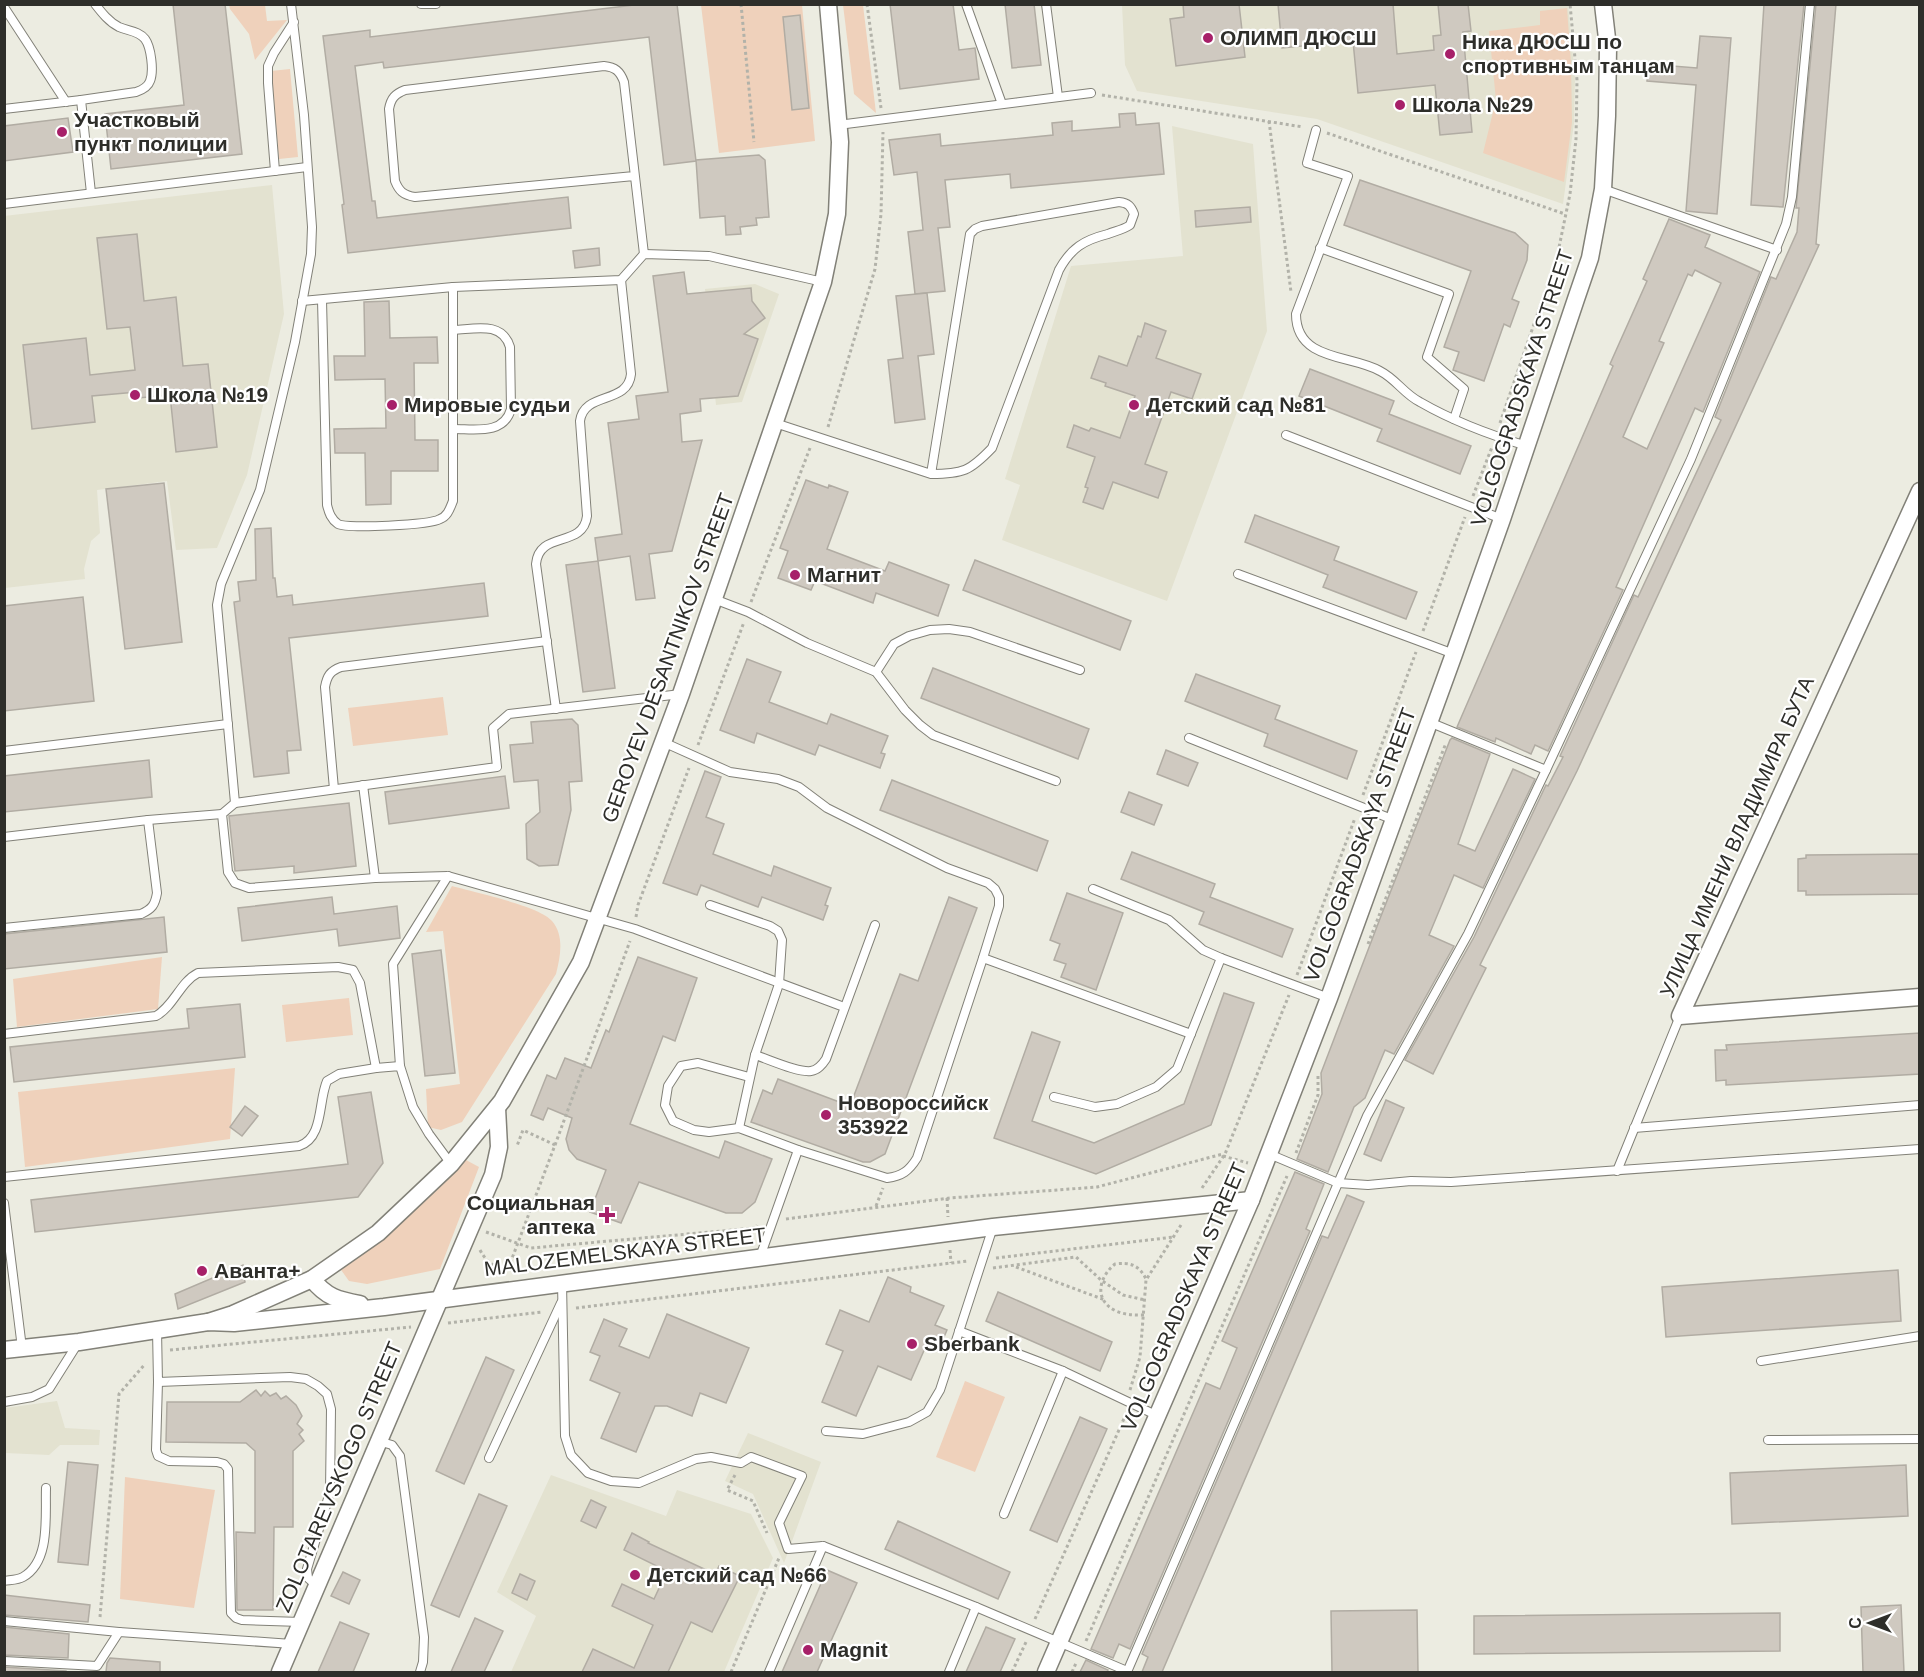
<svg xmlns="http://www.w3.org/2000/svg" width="1924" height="1677" font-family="Helvetica,sans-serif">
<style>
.built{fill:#e3e2d0}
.green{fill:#efd1bb}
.building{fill:#cfc9c0;stroke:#b1aca3;stroke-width:1.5;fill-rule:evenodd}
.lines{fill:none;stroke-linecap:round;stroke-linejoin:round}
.lane-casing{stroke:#828178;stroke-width:10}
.street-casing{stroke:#828178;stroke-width:19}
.path{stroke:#b2b2a9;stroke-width:3;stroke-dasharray:3 3;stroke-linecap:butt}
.lane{stroke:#fff;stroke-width:8}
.street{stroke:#fff;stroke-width:16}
.poi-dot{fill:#a72069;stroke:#fff;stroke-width:2}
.labels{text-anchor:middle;stroke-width:4.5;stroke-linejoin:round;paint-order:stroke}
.poi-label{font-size:21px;font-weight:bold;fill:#2e2e2a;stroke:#fff;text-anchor:start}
.street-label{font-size:21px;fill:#2e2e2a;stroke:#fff}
</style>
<rect width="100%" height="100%" fill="#ecece1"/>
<g class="built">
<path d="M1122 5H1568L1575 77 1574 123 1563 204 1317 119 1137 91 1125 65Z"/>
<path d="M1172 126 1253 144 1267 331 1167 601 1002 540 1020 485 1005 479 1071 266 1183 256Z"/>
<path d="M272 185 284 314 247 475 217 548 176 550 167 481 97 490 100 533 91 541 84 569 85 579 5 588 4 216Z"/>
<path d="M755 284 779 294 742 402 716 405 705 289Z"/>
<path d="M57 1401 65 1428 100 1430 99 1445H60L49 1455 5 1453V1408Z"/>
<path d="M748 1433 821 1462 784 1563 753 1494 725 1481Z"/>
<path d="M551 1475 666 1516 677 1490 751 1514 773 1558 724 1672H511L536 1616 497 1592Z"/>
</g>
<g class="green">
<path d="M229 5H265L267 21 287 20 255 60 249 34 230 9Z"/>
<path d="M701 5H802L815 141 719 153Z"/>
<path d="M843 5H863L876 113 854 94Z"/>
<path d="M1567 8 1571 63 1572 122 1564 182 1483 153 1496 100 1489 31 1540 25V11Z"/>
<path d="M290 69 298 157 279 159 271 71Z"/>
<path d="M443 697 448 735 353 746 348 708Z"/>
<path d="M452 886C473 892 540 906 552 921 565 936 560 958 556 974L462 1122 441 1130 428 1127 426 1089 460 1084 443 931 426 932Z"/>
<path d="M162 957 158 1009 17 1027 13 979Z"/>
<path d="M349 998 353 1035 286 1042 282 1005Z"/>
<path d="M235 1068 230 1139 25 1167 18 1092Z"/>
<path d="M466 1160 479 1167 440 1269 367 1284 349 1281 339 1267C385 1235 429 1202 466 1160Z"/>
<path d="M965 1381 1005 1397 975 1472 936 1457Z"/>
<path d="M125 1477 215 1490 194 1608 120 1599Z"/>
</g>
<g class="building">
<path d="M173 4H225L242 154 111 169 105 114 184 105Z"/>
<path d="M642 4H677L696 161 664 165 649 37 384 68 383 62 355 66 372 201H375L377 218 568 197 571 228 348 253 342 205 344 204 323 36 370 30V37Z"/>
<path d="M890 4H953L959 50 975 48 979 79 900 89Z"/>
<path d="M1005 4H1034L1041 65 1012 68Z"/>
<path d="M1183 4H1239L1245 57 1176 66 1170 19 1184 17Z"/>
<path d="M1278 4H1393L1397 54 1434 50 1433 36 1441 35 1438 4H1468L1471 31 1463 32 1472 132 1440 135 1435 85 1358 93 1353 41 1282 48Z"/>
<path d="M1764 4H1804L1783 207 1751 205Z"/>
<path d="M1816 4H1836L1816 244 1819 245 1577 771 1480 965 1486 968 1433 1074 1405 1060 1474 937 1546 785 1548 786 1563 757 1560 756 1634 595 1638 597 1721 420 1715 417 1771 277 1776 279 1797 232 1799 208H1796Z"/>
<path d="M800 15 809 108 792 110 783 17Z"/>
<path d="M1700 36 1731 38 1717 214 1686 211 1696 85 1647 81 1648 64 1697 68Z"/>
<path d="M1135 113 1136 125 1159 123 1164 174 1011 188 1010 174 945 180 950 227 938 228 945 291 915 294 908 232 923 230 917 172 894 175 889 140 940 134 941 146 1053 135 1052 123 1072 121V131L1120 127 1119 114Z"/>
<path d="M68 118 73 152 4 161V126Z"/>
<path d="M759 155 765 160 769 217 756 218 757 225 740 227 741 234 726 235 725 216 700 218 696 160Z"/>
<path d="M1360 180 1515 233 1528 245 1527 260 1512 299 1519 302 1510 327 1504 324 1484 381 1453 370 1459 352 1444 347 1471 271 1344 225Z"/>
<path d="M1250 207 1251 222 1196 227 1195 211Z"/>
<path d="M1669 219 1710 235 1705 247 1760 272 1703 412 1695 408 1616 587 1623 590 1548 751 1535 745 1531 754 1496 738 1495 742 1457 727 1613 366 1610 364 1647 281 1643 279ZM1695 270 1721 283 1647 449 1623 437 1664 343 1659 341 1688 274 1692 276Z"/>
<path d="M137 234 144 301 176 297 183 366 208 364 217 447 176 452 170 395 138 398 137 392 92 396 95 422 32 429 23 345 86 338 90 375 135 370 130 327 107 329 97 238Z"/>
<path d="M599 248 600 265 575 268 573 251Z"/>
<path d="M684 272 687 294 751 288 752 301 765 318 744 334 758 339 738 396 700 399 701 411 680 414 682 442 702 440 672 551 649 554 655 598 636 600 630 556 598 561 595 538 622 534 608 423 639 419 636 396 668 392 653 276Z"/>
<path d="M927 293 934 354 918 356 925 419 895 423 888 360 903 358 896 296Z"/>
<path d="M389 301 390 338 437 337 438 363H414L415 440H438V471H391V504L366 505 365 453H335L334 429 386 428 385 379 335 380 334 356H365L364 302Z"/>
<path d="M1145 323 1166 331 1156 358 1201 374 1192 399 1171 392 1145 464 1167 472 1158 498 1113 482 1103 509 1083 502 1088 488 1085 487 1095 457 1067 447 1074 425 1089 431 1091 428 1120 438 1135 396 1105 386 1106 383 1091 378 1099 356 1127 366 1138 336 1141 337Z"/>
<path d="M1310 369 1394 401 1389 414 1471 446 1460 474 1377 441 1382 429 1299 396Z"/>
<path d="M806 480 828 488 829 485 848 492 827 549 885 571 889 562 949 585 938 616 876 593 873 603 815 581 811 590 778 578 788 551 780 548Z"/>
<path d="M164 483 182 642 125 649 106 489Z"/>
<path d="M1255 515 1339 547 1334 560 1417 592 1406 619 1323 587 1328 575 1245 542Z"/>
<path d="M271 528 273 578H275L277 597 292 595 293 605 484 583 488 616 289 638 301 750 287 751 289 773 254 777 234 602 240 601 238 582 256 580 255 529Z"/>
<path d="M975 560 1131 621 1120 650 963 590Z"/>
<path d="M598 561 615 688 583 692 566 565Z"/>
<path d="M83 597 94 701 4 711V606Z"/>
<path d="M747 659 781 672 769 702 827 724 831 714 888 736 881 753 885 754 880 768 819 745 815 755 757 733 754 743 720 730Z"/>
<path d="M933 668 1089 729 1078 759 921 698Z"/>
<path d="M1196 674 1280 706 1275 719 1357 751 1347 779 1264 746 1268 734 1185 701Z"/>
<path d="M572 719 578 725 582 781 569 782 571 810 558 865 539 866 527 859 526 824 540 812 538 780 514 782 510 745 533 743 531 722Z"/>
<path d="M1452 738 1490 754 1458 844 1475 851 1513 769 1535 779 1483 888 1454 875 1429 935 1454 946 1394 1054 1385 1050 1365 1098 1354 1107 1328 1172 1297 1159 1322 1094 1321 1073 1381 916 1450 740Z"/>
<path d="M1166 750 1198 763 1188 786 1157 774Z"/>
<path d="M149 760 152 797 4 812V776Z"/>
<path d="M705 771 721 777 706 817 724 824 713 854 771 876 774 866 831 888 825 905 828 906 823 920 762 897 758 907 701 885 697 895 663 883Z"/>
<path d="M505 776 509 808 389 824 385 792Z"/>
<path d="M892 780 1048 841 1037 871 880 810Z"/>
<path d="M1129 792 1162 805 1154 825 1121 812Z"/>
<path d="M349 803 356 866 294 873V866L235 871 229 816Z"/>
<path d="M1132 852 1215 884 1210 897 1293 929 1282 957 1199 924 1204 912 1121 879Z"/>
<path d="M1920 854V894L1806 895V891H1798V859L1806 858V855Z"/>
<path d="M1067 893 1123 913 1096 990 1061 977 1066 964 1054 960 1060 944 1050 940Z"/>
<path d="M332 897 334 914 397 906 400 938 339 946 337 929 242 941 238 908Z"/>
<path d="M949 897 977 908 885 1154 870 1162H863L751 1122 763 1090 772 1094 778 1079 850 1106 900 974 918 981Z"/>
<path d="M164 917 167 952 4 969V934Z"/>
<path d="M441 950 455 1073 425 1076 412 954Z"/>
<path d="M638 957 697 978 675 1041 663 1036 630 1124 719 1158 725 1141 772 1159 755 1202 742 1213H726L639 1182 621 1223 590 1212 606 1170 577 1159 569 1150 566 1139 572 1118 548 1108 543 1120 531 1115 547 1075 556 1079 565 1058 591 1068 606 1030 609 1032Z"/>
<path d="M1224 993 1254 1003 1211 1125 1096 1174 994 1138 1032 1032 1060 1042 1032 1121 1094 1143 1184 1104Z"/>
<path d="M240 1004 245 1057 14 1082 10 1047 189 1028 187 1009Z"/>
<path d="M1920 1033V1074L1726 1085V1080L1716 1081 1715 1050H1727L1726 1045Z"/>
<path d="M371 1092 383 1163 358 1197 35 1232 31 1200 348 1164 338 1097Z"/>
<path d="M1386 1100 1404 1108 1381 1161 1364 1154Z"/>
<path d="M245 1106 258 1116 242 1136 230 1127Z"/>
<path d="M1295 1172 1324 1184 1306 1229 1310 1231 1130 1649 1119 1644 1113 1658 1091 1649 1206 1383 1220 1389 1237 1348 1222 1341Z"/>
<path d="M1347 1195 1364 1202 1162 1672H1142L1148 1657 1142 1654 1322 1236 1328 1238Z"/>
<path d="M243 1265 245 1282 178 1309 175 1294Z"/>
<path d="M1898 1270 1901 1321 1666 1337 1662 1287Z"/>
<path d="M888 1277 911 1287 910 1292 944 1306 935 1325 947 1330 938 1351 926 1346 911 1380 878 1366 856 1416 822 1402 843 1351 826 1344 840 1310 869 1322Z"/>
<path d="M998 1292 1112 1342 1100 1371 986 1321Z"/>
<path d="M667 1314 749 1348 726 1403 700 1393 692 1416 667 1406H655L636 1452 601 1438 620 1393 590 1380 600 1356 590 1352 604 1319 627 1329 619 1346 649 1358Z"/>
<path d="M486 1357 514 1370 464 1484 436 1471Z"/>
<path d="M256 1390 261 1396 265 1391 270 1396 276 1393 281 1399 286 1396 296 1405 302 1416 297 1424 303 1430 299 1434 304 1441 293 1451V1527H274L273 1610H237L236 1532 255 1533V1451L246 1443 166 1442 167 1402H240Z"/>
<path d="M1080 1417 1107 1429 1057 1542 1030 1530Z"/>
<path d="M68 1462 98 1465 88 1565 58 1562Z"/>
<path d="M1906 1465 1908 1516 1732 1524 1730 1473Z"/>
<path d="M479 1494 507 1506 459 1617 431 1605Z"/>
<path d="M591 1500 606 1507 596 1528 581 1521Z"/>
<path d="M898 1521 1010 1572 998 1599 885 1549Z"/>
<path d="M632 1533 649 1542 648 1543 715 1574 719 1566 740 1576 712 1632 691 1622 668 1672H582L593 1649 634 1668 653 1625 612 1606 622 1584 654 1599 667 1571 624 1550Z"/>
<path d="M827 1570 857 1583 817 1672H782Z"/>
<path d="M343 1572 360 1580 349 1604 331 1596Z"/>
<path d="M520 1574 535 1581 527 1600 512 1593Z"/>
<path d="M4 1595 90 1605 88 1622 4 1615Z"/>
<path d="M1901 1605 1904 1672H1863L1861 1607Z"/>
<path d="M1417 1610 1418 1672H1332L1331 1611Z"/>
<path d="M1780 1613V1651L1474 1654V1616Z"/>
<path d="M475 1618 503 1631 484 1672H451Z"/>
<path d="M340 1622 369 1634 353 1672H318Z"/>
<path d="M4 1627 69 1634 68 1658 4 1655Z"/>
<path d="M986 1627 1015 1639 1000 1672H966Z"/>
<path d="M110 1658 160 1662V1672H106L107 1663Z"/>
<path d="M1086 1660 1108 1670 1107 1672H1080Z"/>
<path d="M4 1667 66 1671V1672H4Z"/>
</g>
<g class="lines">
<g class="lane-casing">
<g id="lane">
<path d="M291 4 304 115 312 227 311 254 295 342 260 490 221 584 217 605 235 803 222 814 228 872 235 883 249 888 375 878 448 876 635 929 844 1007"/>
<path d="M421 4H436"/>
<path d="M966 4 1002 104"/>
<path d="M1046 4 1058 97"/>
<path d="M4 7 66 102"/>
<path d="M4 109 81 100"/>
<path d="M838 125 1091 93"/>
<path d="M1316 130 1307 163 1348 176 1296 314C1296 328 1301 340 1314 348 1334 360 1360 360 1380 371 1396 379 1404 394 1420 402 1453 421 1490 435 1527 446"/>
<path d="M275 171 268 83V66L274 53 294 22"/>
<path d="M634 176 415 197C403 195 399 191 395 181L389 109C391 98 395 94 405 90L604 66C615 67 620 71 624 82L644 254"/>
<path d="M1603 189 1777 250"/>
<path d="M91 193 81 100 136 92C142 90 148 87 150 81 154 71 151 47 145 39 139 31 128 31 119 27 109 22 102 13 95 4"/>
<path d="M4 204 307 167"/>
<path d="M1320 248 1449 294 1427 357 1464 389 1454 419"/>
<path d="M322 300 327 505C329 513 331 519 338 524 347 529 430 525 440 519 448 516 450 508 453 501V287"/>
<path d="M302 301 453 287 621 280 644 254 709 256 823 282"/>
<path d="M454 330C475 329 502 321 510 347L511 409C504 435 475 429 454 429"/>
<path d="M775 423 931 474C963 474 970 471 992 448L1059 270C1071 248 1084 240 1108 234 1115 231 1123 230 1130 225L1134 214C1131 206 1128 203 1119 202L982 226 975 229 970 234 931 474"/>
<path d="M1286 435 1502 519"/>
<path d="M1238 574 1454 654"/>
<path d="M714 599 748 612 807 643 876 672 905 710 920 725 933 735 1056 781"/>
<path d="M876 672 894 644 909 636 930 630 949 629 970 632 1080 670"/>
<path d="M556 709 536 564C539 530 583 549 587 516L580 421C584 391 628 405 631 374L621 280"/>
<path d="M1429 722 1546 770"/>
<path d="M1189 738 1394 820"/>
<path d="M663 742 730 772 778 779 799 787 827 808 947 868 988 883 995 889 999 897V906L983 958 917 1158C909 1171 902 1176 887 1178L798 1150"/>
<path d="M4 751 228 724"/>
<path d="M363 785 375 878"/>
<path d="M334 789 325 687C327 676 330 671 341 667L547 641"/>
<path d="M235 803 497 767 493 728 509 714 681 694"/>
<path d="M4 837 148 820 222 814"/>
<path d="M1093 889 1169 920 1203 950 1221 958 1329 998"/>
<path d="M710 905 770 926 778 931 782 940 779 984 755 1055 739 1128"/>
<path d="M4 928 141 914C152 909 155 905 157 893L148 820"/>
<path d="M983 958 1191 1034"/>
<path d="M4 1034 156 1016C174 1006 180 982 198 973L338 967 353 970 360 983 376 1068 400 1066 413 1107 429 1134 451 1164"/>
<path d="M755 1055C768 1059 798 1073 811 1071 818 1070 822 1065 826 1059L875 925"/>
<path d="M400 1066 393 964 448 876"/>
<path d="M749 1077 698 1063 681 1066 668 1086 665 1105 673 1121 694 1130 709 1132 739 1128 798 1150 760 1257"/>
<path d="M1054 1097 1095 1107 1117 1104 1156 1087 1177 1069 1221 958"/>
<path d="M1634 1128 1920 1105"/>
<path d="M1269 1154 1338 1183 1368 1185 1411 1181 1451 1182 1920 1149"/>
<path d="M1617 1171 1680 1016"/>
<path d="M4 1177 299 1146C324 1138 318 1101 327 1081L339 1074 376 1068"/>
<path d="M4 1203 22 1348"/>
<path d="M562 1283 565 1436 571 1455 588 1473 611 1481 639 1483 696 1459 711 1457 741 1463 751 1457 802 1476 779 1523 788 1549 823 1546 976 1607 1127 1671"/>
<path d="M157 1330 158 1382 290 1377 306 1379 318 1386 327 1394 331 1409 330 1492 307 1569 308 1578 317 1586"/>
<path d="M959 1331 1063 1371 1158 1416"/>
<path d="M1761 1361 1920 1336"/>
<path d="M158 1382 156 1450 158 1456 169 1461 217 1462 224 1464 228 1469 231 1613 236 1618 242 1620 301 1622"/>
<path d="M4 1402 32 1397 49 1389 78 1343"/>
<path d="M826 1431 863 1434 909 1422 927 1412 940 1390 993 1227"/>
<path d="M1768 1440 1920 1439"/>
<path d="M378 1441 392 1445 400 1456 424 1637 423 1662 420 1672"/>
<path d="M489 1458 561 1303"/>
<path d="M1004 1514 1063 1371"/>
<path d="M4 1581C10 1580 18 1580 23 1577 51 1561 45 1516 46 1488"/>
<path d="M4 1621 119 1632"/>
<path d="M4 1661 97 1666 119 1632 292 1644"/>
<path d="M769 1672 823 1546"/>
<path d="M949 1672 976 1607"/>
<path d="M1127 1672 1367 1116 1468 934 1546 770 1691 459 1786 224 1792 197 1810 4"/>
</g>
</g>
<g class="street-casing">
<g id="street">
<path d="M1920 491 1680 1016 1920 997"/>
<path d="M312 1279C326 1297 338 1300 360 1304"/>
<path d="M208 1322 233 1314 312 1279 378 1233 451 1164 502 1101 581 962 681 694 823 282 837 214 840 142 828 4"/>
<path d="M4 1350 79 1342 208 1322 234 1323 384 1307 993 1227 1251 1200"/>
<path d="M280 1672 493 1175 499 1147 497 1108"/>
<path d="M1046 1672 1251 1200 1329 998 1454 654 1502 519 1576 299 1590 258 1603 189 1607 116 1608 47 1603 4"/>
</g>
</g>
<g class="path">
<path d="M741 4 754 142"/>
<path d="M867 4 881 108"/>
<path d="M1102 95 1303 127"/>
<path d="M1269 121 1291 292"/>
<path d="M1327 133 1565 214"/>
<path d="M1500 423 1557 257 1570 194 1576 139 1577 80 1570 4"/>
<path d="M828 427 875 269 881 214 883 132"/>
<path d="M1473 496 1492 447"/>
<path d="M751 602 810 448"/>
<path d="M1423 631 1465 517"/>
<path d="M698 745 744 622"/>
<path d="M1363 795 1416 652"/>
<path d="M636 917 638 905 689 768"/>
<path d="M1368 944 1446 743"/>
<path d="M1297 975 1355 818"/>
<path d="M555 1145 630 941"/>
<path d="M1296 1153 1318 1095V1076"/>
<path d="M1223 1156 1248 1163"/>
<path d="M1202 1188 1225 1154 1289 995"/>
<path d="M947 1198 948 1217"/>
<path d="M876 1206 883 1188"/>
<path d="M786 1219 950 1198 1097 1187 1223 1154"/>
<path d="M486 1232 531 1248 755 1228 757 1225"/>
<path d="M480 1250C487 1263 494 1267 508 1269L555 1145 523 1130 517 1146"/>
<path d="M950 1250 951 1263"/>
<path d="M996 1258 1174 1237"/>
<path d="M1016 1267 1105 1300"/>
<path d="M993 1268 1076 1257 1101 1280 1123 1295 1145 1300"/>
<path d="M576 1308 968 1261"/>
<path d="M1144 1315C1134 1315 1125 1315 1116 1311 1093 1300 1099 1277 1115 1264 1130 1262 1139 1265 1146 1279"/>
<path d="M448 1323 542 1312"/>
<path d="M170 1350 411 1327"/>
<path d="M1130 1390 1140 1357 1146 1280 1181 1225"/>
<path d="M735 1475 727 1490 753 1501 767 1533"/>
<path d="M100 1617 119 1394 145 1364"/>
<path d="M1035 1619 1126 1414"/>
<path d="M1086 1641 1287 1176"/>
<path d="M731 1672 779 1558"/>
<path d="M1012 1672 1026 1642"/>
<path d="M1072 1672 1076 1663"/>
</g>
<use href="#lane" class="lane"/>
<use href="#street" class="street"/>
</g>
<g class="poi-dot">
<circle cx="1208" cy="38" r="6"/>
<circle cx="1450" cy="54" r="6"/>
<circle cx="1400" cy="105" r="6"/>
<circle cx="62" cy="132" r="6"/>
<circle cx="135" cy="395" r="6"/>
<circle cx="392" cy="405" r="6"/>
<circle cx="1134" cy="405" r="6"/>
<circle cx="795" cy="575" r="6"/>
<circle cx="826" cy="1115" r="6"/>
<path d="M604 1206h6v6h6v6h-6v6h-6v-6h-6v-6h6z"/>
<circle cx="202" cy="1271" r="6"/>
<circle cx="912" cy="1344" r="6"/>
<circle cx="635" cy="1575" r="6"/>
<circle cx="808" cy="1650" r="6"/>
</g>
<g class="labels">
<g class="poi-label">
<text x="1220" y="45">ОЛИМП ДЮСШ</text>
<text x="1462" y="49">Ника ДЮСШ по<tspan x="1462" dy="24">спортивным танцам</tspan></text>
<text x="1412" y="112">Школа №29</text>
<text x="74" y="127">Участковый<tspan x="74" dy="24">пункт полиции</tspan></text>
<text x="147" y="402">Школа №19</text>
<text x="404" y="412">Мировые судьи</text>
<text x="1146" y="412">Детский сад №81</text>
<text x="807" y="582">Магнит</text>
<text x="838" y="1110">Новороссийск<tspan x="838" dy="24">353922</tspan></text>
<text x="595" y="1210" text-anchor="end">Социальная<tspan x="595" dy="24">аптека</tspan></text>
<text x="214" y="1278">Аванта+</text>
<text x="924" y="1351">Sberbank</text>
<text x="647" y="1582">Детский сад №66</text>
<text x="820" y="1657">Magnit</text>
</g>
<g class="street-label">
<text transform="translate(1522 388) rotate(-72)" y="7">VOLGOGRADSKAYA STREET</text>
<text transform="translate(668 658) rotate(-70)" y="7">GEROYEV DESANTNIKOV STREET</text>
<text transform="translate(1737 837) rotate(-66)" y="7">УЛИЦА ИМЕНИ ВЛАДИМИРА БУТА</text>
<text transform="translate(1360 845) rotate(-70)" y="7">VOLGOGRADSKAYA STREET</text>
<text transform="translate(625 1252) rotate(-7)" y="7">MALOZEMELSKAYA STREET</text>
<text transform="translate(1184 1297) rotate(-67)" y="7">VOLGOGRADSKAYA STREET</text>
<text transform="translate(339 1477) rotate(-67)" y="7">ZOLOTAREVSKOGO STREET</text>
</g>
</g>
<rect width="1924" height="1677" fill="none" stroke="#2e2e2a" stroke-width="12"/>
<g transform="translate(1870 1623) rotate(270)" stroke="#ffffff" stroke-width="4.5" paint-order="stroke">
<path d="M0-4.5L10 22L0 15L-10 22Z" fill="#2e2e2a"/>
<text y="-9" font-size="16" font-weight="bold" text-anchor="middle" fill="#2e2e2a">С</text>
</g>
</svg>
